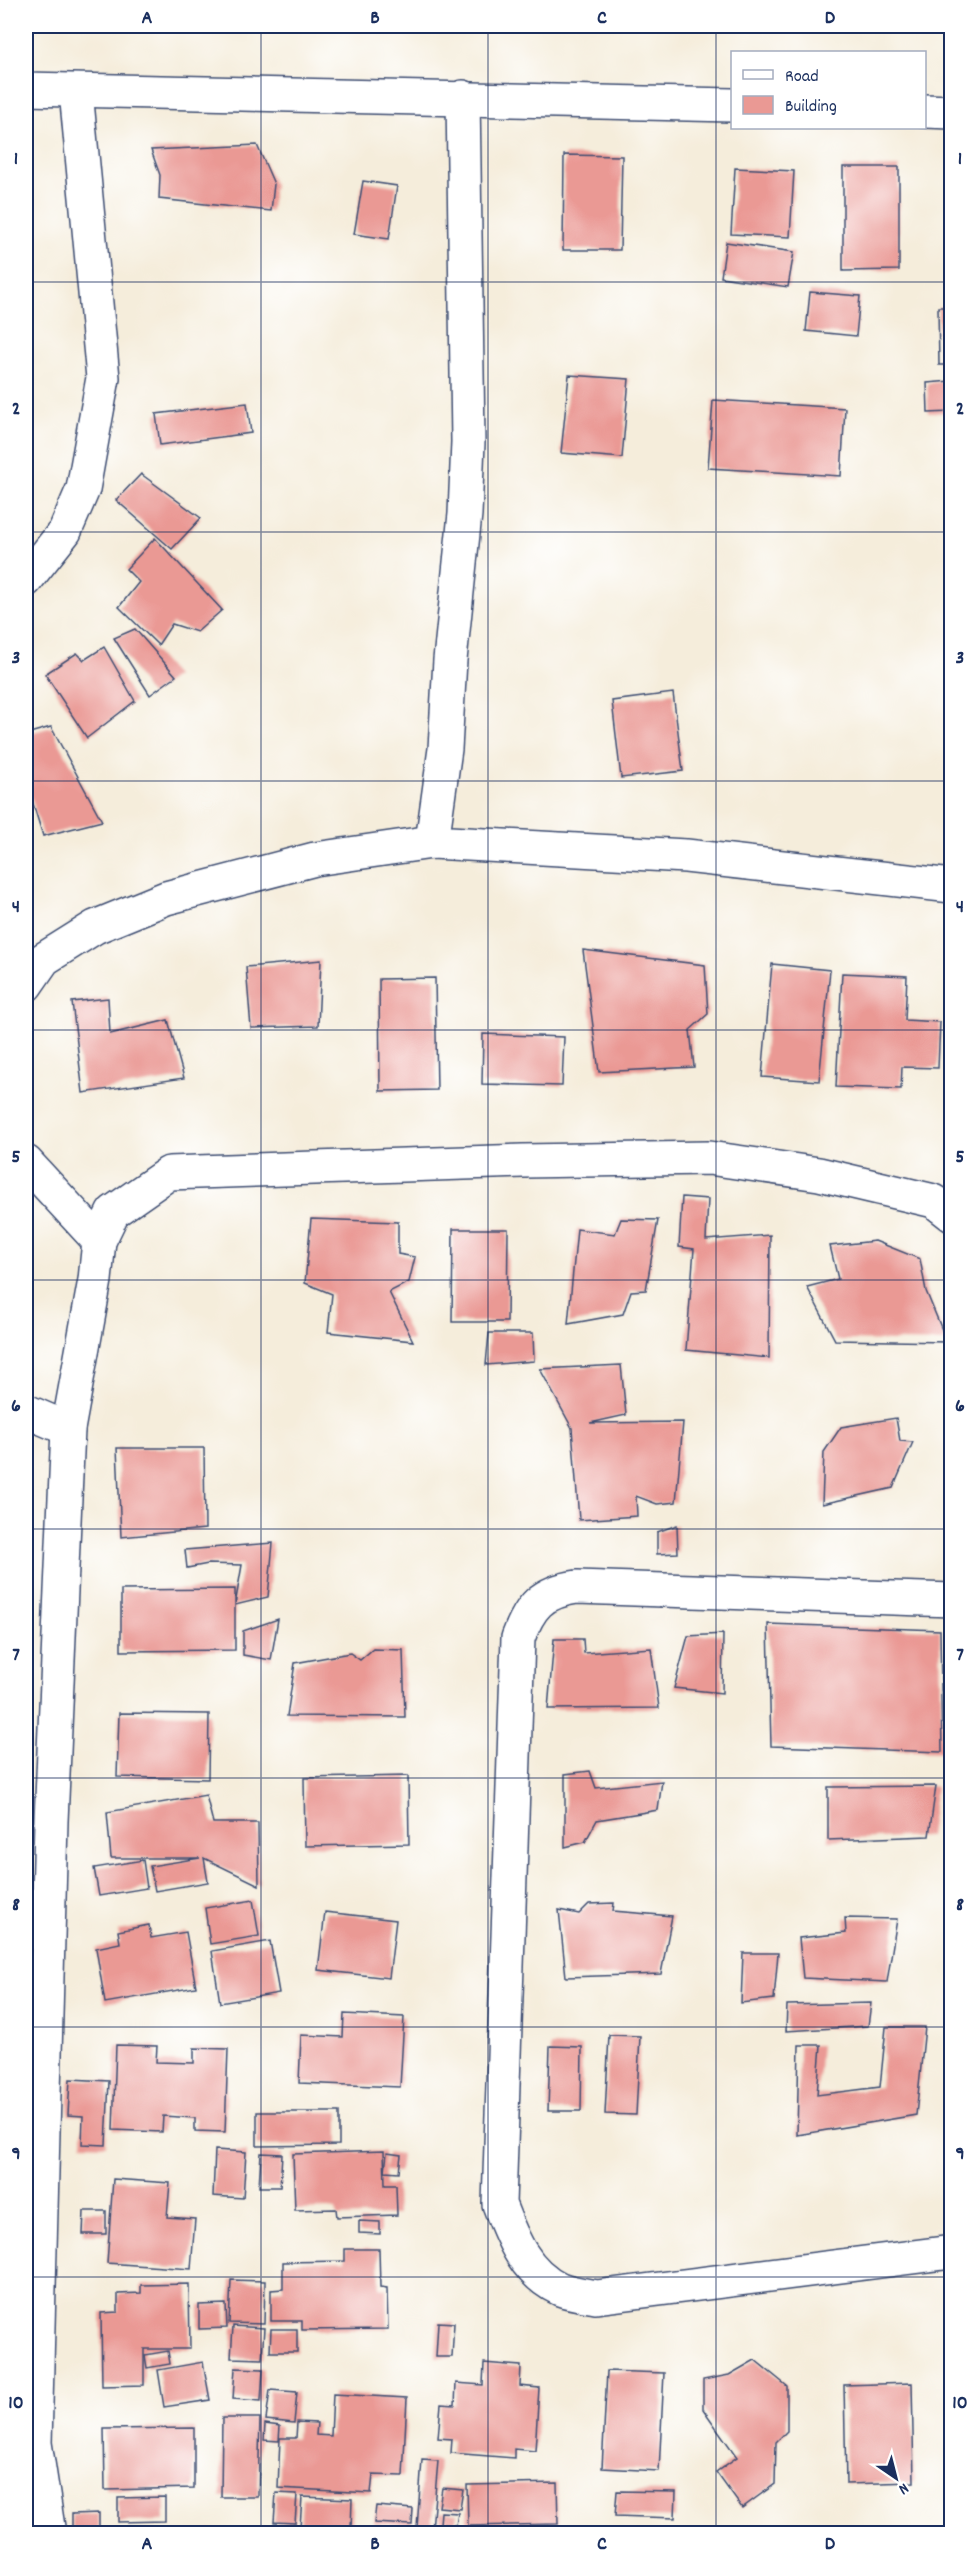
<svg xmlns="http://www.w3.org/2000/svg" width="977" height="2559" font-family="Dekko,sans-serif">
<style>
.building{fill:#ea9994}
.lines{fill:none;stroke-linecap:round;stroke-linejoin:round}
.street-casing{stroke:#3c4c71;stroke-width:36}
.street{stroke:#fff;stroke-width:33}
.grid{fill:none;stroke:#1b2f5e;stroke-width:1.5;stroke-opacity:0.55}
.neatline{fill:none;stroke:#1b2f5e;stroke-width:2}
.grid-label{font-size:20px;text-anchor:middle;font-weight:bold;fill:#1b2f5e}
</style>
<rect width="100%" height="100%" fill="#fff"/>
<filter id="ink" filterUnits="userSpaceOnUse"><feTurbulence type="fractalNoise" baseFrequency=".0167" numOctaves="2"/><feDisplacementMap in="SourceGraphic" scale="12" xChannelSelector="R" yChannelSelector="G"/><feConvolveMatrix kernelMatrix="1 2 1 2 8 2 1 2 1" color-interpolation-filters="sRGB"/></filter>
<filter id="wash" filterUnits="userSpaceOnUse"><feTurbulence type="fractalNoise" baseFrequency=".008" numOctaves="4" result="noise"/><feDisplacementMap in="SourceGraphic" scale="24" xChannelSelector="R" yChannelSelector="G"/><feGaussianBlur stdDeviation="1.35" result="paint"/><feColorMatrix in="noise" values="0 0 0 0 0 0 0 0 0 0 0 0 0 0 0 0 0 1.4 0 .05"/><feComposite in="paint" operator="in"/></filter>
<g filter="url(#wash)">
<rect width="100%" height="100%" fill="#f5eddb"/>
<g id="blocks">
<g class="building">
<path d="M257 145 274 184 271 211 159 199 160 175 151 150Z"/>
<path d="M564 155 622 156 620 250H563Z"/>
<path d="M843 167H899V270L843 271Z"/>
<path d="M735 168 794 171 790 237 731 234Z"/>
<path d="M363 181 397 186 389 239 354 234Z"/>
<path d="M726 242 794 252 788 287 721 277Z"/>
<path d="M810 292 860 296 856 336 806 331Z"/>
<path d="M938 307H951V365H939Z"/>
<path d="M569 375 629 379 622 458 561 453Z"/>
<path d="M951 381V412L928 413 927 383Z"/>
<path d="M713 400 845 408 841 476 708 468Z"/>
<path d="M247 403 251 433 160 445 156 414Z"/>
<path d="M141 474 201 518 172 549 116 500Z"/>
<path d="M155 538 222 610 197 632 172 624 158 645 119 607 139 582 126 569Z"/>
<path d="M135 629 176 676 150 695 114 638Z"/>
<path d="M104 647 135 701 87 738 45 674 77 653 84 660Z"/>
<path d="M673 693 683 771 621 778 612 701Z"/>
<path d="M51 727 102 821 43 836 26 781V734Z"/>
<path d="M583 950 705 965 708 1014 690 1030 694 1067 599 1072Z"/>
<path d="M321 960 318 1026 251 1028 246 967Z"/>
<path d="M772 964 830 970 819 1081 762 1077Z"/>
<path d="M842 973 907 976 905 1020 940 1022 938 1068 902 1067 901 1089 836 1087Z"/>
<path d="M435 978 437 1090 380 1091 379 979Z"/>
<path d="M108 998 110 1034 168 1020 184 1078 83 1093 72 1002Z"/>
<path d="M483 1034 564 1037 562 1086 482 1084Z"/>
<path d="M682 1197 708 1199 706 1240 770 1235 769 1358 686 1350 694 1249 679 1247Z"/>
<path d="M311 1219 398 1222V1254L415 1257 409 1282 389 1292 413 1341 328 1332 332 1294 305 1283Z"/>
<path d="M621 1219 658 1220 646 1290 631 1291 623 1314 568 1324 577 1229 615 1234Z"/>
<path d="M453 1229H508L507 1322H452Z"/>
<path d="M875 1241 920 1259 926 1291 947 1342 835 1340 807 1287 838 1279 830 1246Z"/>
<path d="M489 1333H533L534 1361 486 1365Z"/>
<path d="M621 1365 626 1415 590 1423 683 1422 676 1502 657 1504 636 1496 637 1516 579 1520 572 1428 540 1369Z"/>
<path d="M896 1418 900 1441 913 1442 893 1488 822 1504 824 1452 841 1427Z"/>
<path d="M117 1448H204L205 1529 121 1537Z"/>
<path d="M677 1525 678 1553 657 1554V1532Z"/>
<path d="M273 1543 268 1597 235 1605V1650L121 1651V1590L235 1589V1605L242 1565 208 1564 187 1568 185 1550Z"/>
<path d="M278 1619 271 1660 243 1655V1631Z"/>
<path d="M768 1624 940 1630 942 1752 771 1746Z"/>
<path d="M723 1634 722 1693 674 1688 688 1636Z"/>
<path d="M554 1639H583L584 1653 651 1648 659 1708 548 1709Z"/>
<path d="M373 1649 403 1650 405 1717 287 1716 295 1663 350 1653 360 1660Z"/>
<path d="M119 1713 209 1714 208 1779 117 1777Z"/>
<path d="M590 1771 596 1788 662 1781 658 1810 597 1820 585 1842 565 1847V1774Z"/>
<path d="M408 1776 409 1844 305 1846 304 1778Z"/>
<path d="M936 1786 929 1836 828 1840V1787Z"/>
<path d="M206 1795 213 1823H258L259 1885 204 1858 208 1882 155 1891 150 1866 200 1858H111L107 1812Z"/>
<path d="M143 1860 147 1888 99 1896 94 1868Z"/>
<path d="M253 1900 259 1936 210 1944 205 1908Z"/>
<path d="M614 1903 613 1911 672 1916 661 1974 566 1977 559 1910 579 1914 589 1904Z"/>
<path d="M325 1912 396 1920 389 1978 318 1970Z"/>
<path d="M845 1918 897 1919 887 1982 803 1978 799 1938 846 1933Z"/>
<path d="M149 1925 151 1938 186 1932 196 1987 105 2003 96 1948 120 1943 118 1931Z"/>
<path d="M270 1941 279 1993 220 2003 212 1951Z"/>
<path d="M743 1953H778L774 1999 741 2003Z"/>
<path d="M871 2003 868 2026 786 2031 787 2005Z"/>
<path d="M344 2014 404 2017 400 2087 299 2083 301 2035 343 2037Z"/>
<path d="M886 2027H925L916 2115 797 2135 799 2045H821L817 2095 880 2087Z"/>
<path d="M609 2035 640 2036 636 2115 605 2114Z"/>
<path d="M116 2045 157 2046 156 2062 194 2063V2048L228 2049 225 2132 195 2131V2118L163 2116 162 2132 113 2130Z"/>
<path d="M550 2046 582 2047 581 2111H548Z"/>
<path d="M70 2079 109 2081 106 2145 82 2144 83 2116 68 2115Z"/>
<path d="M257 2112H339V2145L257 2146Z"/>
<path d="M215 2150 246 2152 243 2198 213 2196Z"/>
<path d="M384 2151 385 2185H396L397 2215 337 2217 336 2209 295 2210 293 2154Z"/>
<path d="M261 2153 282 2154 280 2187H259Z"/>
<path d="M387 2153 401 2155 399 2172 385 2171Z"/>
<path d="M113 2179 170 2183 167 2217 195 2219 191 2269 107 2263Z"/>
<path d="M84 2211H106V2234H83Z"/>
<path d="M359 2221 380 2222V2234L359 2233Z"/>
<path d="M345 2249H379L380 2287 387 2288 388 2329 302 2330V2321H271V2290L283 2289V2262L345 2261Z"/>
<path d="M231 2280 265 2281 264 2324 229 2323Z"/>
<path d="M189 2284 190 2349H144V2385L102 2386 101 2313 118 2312V2294L141 2293V2285Z"/>
<path d="M226 2304 227 2328 199 2329V2305Z"/>
<path d="M438 2322 454 2323 452 2357H436Z"/>
<path d="M233 2326 264 2328 262 2359 231 2358Z"/>
<path d="M271 2329H297V2352H270Z"/>
<path d="M168 2351 170 2364 147 2368 145 2355Z"/>
<path d="M755 2360 787 2386V2431L776 2442 775 2484 742 2508 716 2472 737 2457 703 2409V2380L729 2375Z"/>
<path d="M203 2362 210 2400 164 2407 158 2370Z"/>
<path d="M484 2363 521 2366 520 2386 539 2388 535 2451 514 2449V2458L451 2453 452 2439 438 2438 441 2404 455 2405 456 2383 483 2385Z"/>
<path d="M235 2368 263 2369 261 2401 233 2399Z"/>
<path d="M607 2371 664 2373 659 2471 602 2468Z"/>
<path d="M912 2383 914 2482 846 2484 844 2385Z"/>
<path d="M270 2390 297 2392 294 2423 266 2420Z"/>
<path d="M333 2394 407 2398 403 2476 373 2475 371 2493 278 2488 280 2438H296L297 2422 317 2423 316 2435 331 2436Z"/>
<path d="M222 2418H260L258 2497H221Z"/>
<path d="M265 2424 280 2426 279 2441 264 2440Z"/>
<path d="M194 2428V2488L105 2490 104 2429Z"/>
<path d="M422 2460 438 2461 432 2529 417 2528Z"/>
<path d="M557 2483 558 2524 468 2526 467 2485Z"/>
<path d="M442 2488 463 2490 460 2509 439 2507Z"/>
<path d="M617 2491 676 2492 675 2518 615 2516Z"/>
<path d="M276 2493 297 2494 295 2523 274 2522Z"/>
<path d="M165 2497V2521L118 2522V2498Z"/>
<path d="M302 2497 352 2499 351 2530 300 2527Z"/>
<path d="M376 2506 413 2509 412 2525 374 2523Z"/>
<path d="M441 2512 458 2513 456 2525 440 2524Z"/>
<path d="M99 2513V2534H72V2514Z"/>
<path d="M239 2530V2534H198V2531Z"/>
</g>
</g>
</g>
<g filter="url(#ink)">
<use href="#blocks" fill-opacity="0" stroke="#3c4c71" stroke-width="1.5"/>
<g class="lines">
<g class="street-casing">
<g id="street">
<path d="M26 89 732 105"/>
<path d="M924 111 952 112"/>
<path d="M26 580 65 531 83 489 103 378 76 91"/>
<path d="M432 842 445 749 450 660 465 514 468 442 463 97"/>
<path d="M26 985 44 959 95 927 166 898 315 859 432 842 686 856 952 886"/>
<path d="M26 1162 99 1241"/>
<path d="M26 1411 68 1429"/>
<path d="M952 1600 577 1587C541 1592 530 1606 518 1638L499 2204C512 2238 525 2273 560 2289 571 2293 585 2295 596 2297L952 2252"/>
<path d="M49 2534 35 2443 51 1821 68 1429 95 1280 99 1241 113 1212 169 1173 523 1161 709 1158 819 1174 934 1201 952 1215"/>
</g>
</g>
<use href="#street" class="street"/>
</g>
</g>
<path class="grid" d="M261 26V2534M488 26V2534M716 26V2534M26 282H952M26 532H952M26 781H952M26 1030H952M26 1280H952M26 1529H952M26 1778H952M26 2027H952M26 2277H952"/>
<rect width="977" height="2559" fill="none" stroke="#fff" stroke-width="66"/>
<rect x="731" y="51" width="195" height="78" fill="#ffffff" stroke="#a4acbf" stroke-width="1.5"/>
<rect x="743" y="70" width="30" height="9" fill="#ffffff" stroke="#a4acbf" stroke-width="1.5"/>
<text x="785" y="81" font-size="18" fill="#1b2f5e">Road</text>
<rect x="743" y="96" width="30" height="18" fill="#ea9994" stroke="#a4acbf" stroke-width="1.5"/>
<text x="785" y="111" font-size="18" fill="#1b2f5e">Building</text>
<g transform="translate(896 2478) rotate(145)" stroke="#ffffff" stroke-width="4.5" paint-order="stroke">
<path d="M0-4.5L10 22L0 15L-10 22Z" fill="#1b2f5e"/>
<text y="-9" font-size="16" font-weight="bold" text-anchor="middle" fill="#1b2f5e">N</text>
</g>
<rect x="33" y="33" width="911" height="2493" class="neatline"/>
<g class="grid-label">
<text x="147" y="23">A</text>
<text x="375" y="23">B</text>
<text x="602" y="23">C</text>
<text x="830" y="23">D</text>
<text x="16" y="164">1</text>
<text x="960" y="164">1</text>
<text x="16" y="414">2</text>
<text x="960" y="414">2</text>
<text x="16" y="663">3</text>
<text x="960" y="663">3</text>
<text x="16" y="912">4</text>
<text x="960" y="912">4</text>
<text x="16" y="1162">5</text>
<text x="960" y="1162">5</text>
<text x="16" y="1411">6</text>
<text x="960" y="1411">6</text>
<text x="16" y="1660">7</text>
<text x="960" y="1660">7</text>
<text x="16" y="1910">8</text>
<text x="960" y="1910">8</text>
<text x="16" y="2159">9</text>
<text x="960" y="2159">9</text>
<text x="16" y="2408">10</text>
<text x="960" y="2408">10</text>
<text x="147" y="2549">A</text>
<text x="375" y="2549">B</text>
<text x="602" y="2549">C</text>
<text x="830" y="2549">D</text>
</g>
</svg>
